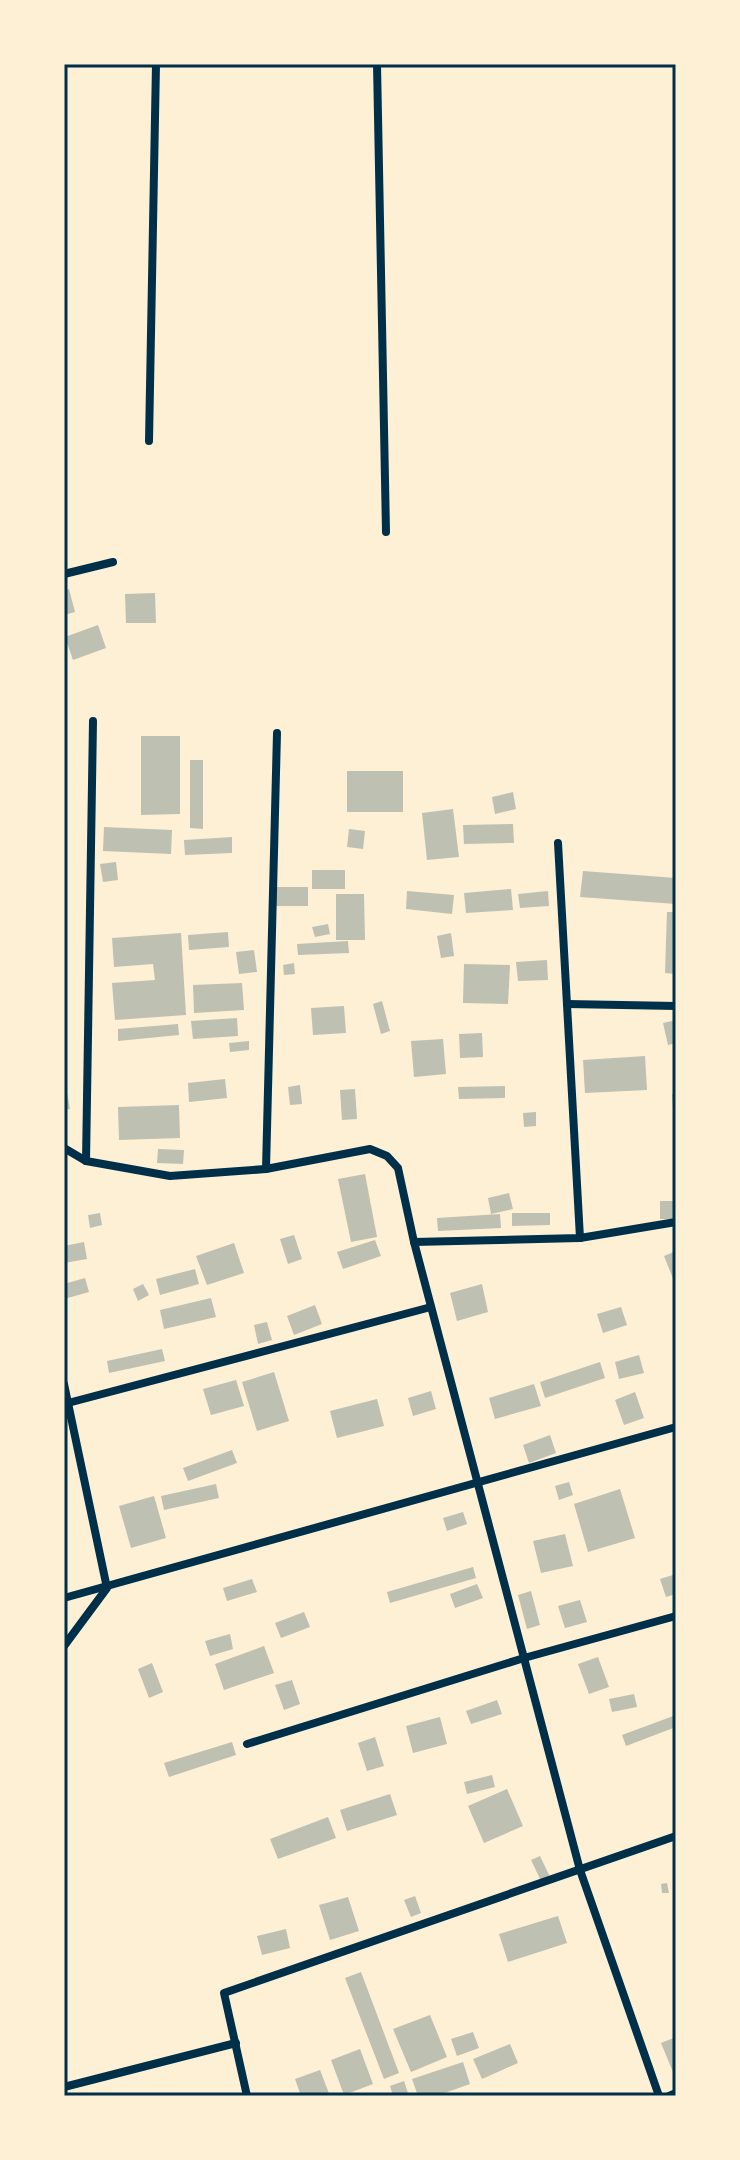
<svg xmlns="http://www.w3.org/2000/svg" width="740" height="2160" font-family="Overpass,sans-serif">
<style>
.building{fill:#bec0b2}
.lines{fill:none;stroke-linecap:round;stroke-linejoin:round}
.minor{stroke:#003049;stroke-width:8}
.neatline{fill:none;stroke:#003049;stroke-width:3}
</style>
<rect width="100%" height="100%" fill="#fdf0d5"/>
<g class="building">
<path d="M69 589 75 612 64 615V591Z"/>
<path d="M155 593 156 623H126L125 594Z"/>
<path d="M98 625 106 648 73 660 65 637Z"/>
<path d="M141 736H180V814L141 815Z"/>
<path d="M190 760H203V829L190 828Z"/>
<rect x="347" y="771" width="56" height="41"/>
<path d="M513 792 516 809 495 814 492 797Z"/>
<path d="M453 809 459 857 427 860 422 813Z"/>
<path d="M513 824 514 843 464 844 463 825Z"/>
<path d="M104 827 172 830 171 854 103 851Z"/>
<path d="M349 829 365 831 363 849 347 847Z"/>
<path d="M232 837V853L185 855 184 840Z"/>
<path d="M116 862 118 880 103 882 100 864Z"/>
<rect x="312" y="870" width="33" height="19"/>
<path d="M583 871 676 878V904L580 897Z"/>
<rect x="274" y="887" width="34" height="19"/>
<path d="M511 889 513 910 466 913 464 893Z"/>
<path d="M407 891 454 895 452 914 406 909Z"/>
<path d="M548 891 549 906 520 908 518 894Z"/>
<path d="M336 894H364L365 940H336Z"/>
<path d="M667 912H676V974L665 973Z"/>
<path d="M328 924 330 934 315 937 312 927Z"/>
<path d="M228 932 229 947 189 950 188 935Z"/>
<path d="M181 933 186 1015 115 1020 112 983 155 980 153 964 114 967 112 938Z"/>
<path d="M451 933 454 956 441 958 437 936Z"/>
<path d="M348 941 349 953 298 955 297 944Z"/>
<path d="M254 950 257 972 239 974 236 952Z"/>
<path d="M547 960 548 980 518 981 516 962Z"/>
<path d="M294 963 295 974 284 975 283 965Z"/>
<path d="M464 964 510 965 508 1004 463 1003Z"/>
<path d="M242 983 244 1010 194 1013 193 985Z"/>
<path d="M382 1001 390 1031 381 1034 373 1004Z"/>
<path d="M344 1006 346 1033 313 1035 311 1008Z"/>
<path d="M237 1018 238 1036 193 1039 191 1021Z"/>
<path d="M676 1020V1043L668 1045 663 1023Z"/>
<path d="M178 1024 179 1035 118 1041V1029Z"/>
<path d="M482 1033 483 1057 460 1058 459 1034Z"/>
<path d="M443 1039 446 1074 414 1077 411 1041Z"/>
<path d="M249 1041V1050L230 1052 229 1043Z"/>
<path d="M645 1056 647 1090 585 1093 583 1060Z"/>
<path d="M64 1076 70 1109 64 1110Z"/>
<path d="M225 1079 227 1098 189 1102 188 1083Z"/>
<path d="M300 1085 302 1104 290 1105 288 1087Z"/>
<path d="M505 1086V1098L459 1099 458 1087Z"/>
<path d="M355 1089 357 1119 342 1120 340 1090Z"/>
<path d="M672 1094H676V1122H674Z"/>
<path d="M179 1105 180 1138 119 1140 118 1107Z"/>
<path d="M536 1112V1126L524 1127 523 1113Z"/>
<path d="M158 1149 184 1150 183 1164 157 1163Z"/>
<path d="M365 1174 377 1237 351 1242 338 1179Z"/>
<path d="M509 1193 513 1209 491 1214 488 1198Z"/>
<rect x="660" y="1201" width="16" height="18"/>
<path d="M100 1213 102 1225 90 1228 88 1215Z"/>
<path d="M512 1213H550V1225L512 1226Z"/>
<path d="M500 1214 501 1228 438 1231 437 1218Z"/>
<path d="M294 1235 302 1259 288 1264 280 1239Z"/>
<path d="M375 1240 381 1256 343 1269 337 1252Z"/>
<path d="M84 1242 87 1259 64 1263V1246Z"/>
<path d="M234 1243 244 1273 207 1285 196 1256Z"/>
<path d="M676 1251V1286L664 1256Z"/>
<path d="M195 1269 199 1284 160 1295 156 1279Z"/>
<path d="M85 1278 89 1292 64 1299V1284Z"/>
<path d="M143 1284 149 1295 138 1301 133 1289Z"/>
<path d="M482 1284 488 1312 457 1321 450 1293Z"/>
<path d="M211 1298 216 1317 164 1329 160 1310Z"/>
<path d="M315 1305 322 1324 294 1335 287 1316Z"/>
<path d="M621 1307 627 1325 603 1333 597 1314Z"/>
<path d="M267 1322 272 1340 258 1344 254 1325Z"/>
<path d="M162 1349 165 1361 109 1373 107 1361Z"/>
<path d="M639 1355 644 1373 619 1379 615 1362Z"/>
<path d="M600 1362 605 1378 545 1398 540 1382Z"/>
<path d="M274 1372 289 1421 257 1431 242 1382Z"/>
<path d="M236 1380 244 1406 211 1415 203 1389Z"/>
<path d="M534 1384 541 1406 495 1419 489 1398Z"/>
<path d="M431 1391 436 1409 413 1416 408 1398Z"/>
<path d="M635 1392 644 1418 624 1425 615 1400Z"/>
<path d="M377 1399 384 1426 337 1438 330 1411Z"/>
<path d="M550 1435 556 1453 529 1463 523 1445Z"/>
<path d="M232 1450 237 1463 188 1481 183 1468Z"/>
<path d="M569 1482 573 1495 559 1500 555 1486Z"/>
<path d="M216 1484 219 1498 164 1510 161 1496Z"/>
<path d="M620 1489 635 1538 588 1552 574 1504Z"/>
<path d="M154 1496 166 1538 131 1548 119 1506Z"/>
<path d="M463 1512 467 1524 447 1531 443 1518Z"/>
<path d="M565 1534 573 1566 541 1573 533 1541Z"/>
<path d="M473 1567 476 1578 390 1603 387 1592Z"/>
<path d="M676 1574V1594L666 1597 660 1579Z"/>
<path d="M252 1579 257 1592 227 1601 223 1588Z"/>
<path d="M477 1584 483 1598 455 1608 450 1594Z"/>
<path d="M531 1591 540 1625 527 1629 518 1595Z"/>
<path d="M580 1600 587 1622 565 1628 558 1606Z"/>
<path d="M304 1612 310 1627 281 1638 275 1623Z"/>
<path d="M230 1634 233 1649 210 1656 205 1641Z"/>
<path d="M264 1646 274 1673 224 1690 215 1664Z"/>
<path d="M598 1657 609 1687 589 1694 578 1664Z"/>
<path d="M152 1663 163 1692 149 1698 138 1669Z"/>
<path d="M292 1680 300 1704 284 1710 275 1685Z"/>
<path d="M634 1694 637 1707 612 1712 609 1699Z"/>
<path d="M497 1700 502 1714 471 1724 466 1711Z"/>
<path d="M676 1715V1727L626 1746 622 1735Z"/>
<path d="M440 1717 447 1744 413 1753 406 1726Z"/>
<path d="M375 1737 384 1766 367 1771 358 1743Z"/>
<path d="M232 1742 236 1755 169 1777 164 1763Z"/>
<path d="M492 1775 495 1787 467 1794 464 1782Z"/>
<path d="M507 1789 523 1826 484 1843 468 1806Z"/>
<path d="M390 1794 397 1815 347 1831 340 1810Z"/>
<path d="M328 1817 336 1838 278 1859 270 1839Z"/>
<path d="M540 1856 550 1877 541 1881 531 1860Z"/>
<path d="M667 1883 669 1893H662L661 1884Z"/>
<path d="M415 1896 421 1913 411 1917 404 1900Z"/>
<path d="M348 1897 359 1931 330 1940 319 1905Z"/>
<path d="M558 1916 567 1943 508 1962 499 1934Z"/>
<path d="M286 1929 290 1948 262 1955 257 1936Z"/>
<path d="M361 1972 399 2073 384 2079 345 1978Z"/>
<path d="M430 2015 447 2057 411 2072 393 2029Z"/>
<path d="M473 2032 479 2048 457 2056 451 2039Z"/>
<path d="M676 2037V2071L673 2072 661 2043Z"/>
<path d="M510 2044 518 2063 482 2079 473 2059Z"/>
<path d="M360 2049 373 2084 344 2095 331 2060Z"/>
<path d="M463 2062 470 2084 436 2096H418L412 2079Z"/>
<path d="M320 2070 330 2096H301L295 2079Z"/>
<path d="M404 2081 409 2096H393L390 2086Z"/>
</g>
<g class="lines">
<g class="minor">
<path d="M377 64 386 532"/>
<path d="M149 441 156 64"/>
<path d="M64 574 113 562"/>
<path d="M558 843 580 1238"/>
<path d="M567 1004 676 1006"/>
<path d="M64 1148 86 1161 170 1176 266 1169 370 1149 387 1156 398 1168 414 1242 580 1870 659 2096"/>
<path d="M86 1161 93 721"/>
<path d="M266 1169 277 733"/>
<path d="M414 1242 580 1238 676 1222"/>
<path d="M64 1384 107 1588 64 1646"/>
<path d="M68 1403 431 1307"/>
<path d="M64 1598 676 1427"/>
<path d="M247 1744 524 1658 676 1616"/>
<path d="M64 2087 236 2043"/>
<path d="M247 2096 224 1993 676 1836"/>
<path d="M669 2096 676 2093"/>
</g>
</g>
<rect width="740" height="2160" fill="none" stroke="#fdf0d5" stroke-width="132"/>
<rect x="66" y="66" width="608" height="2028" class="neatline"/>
</svg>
